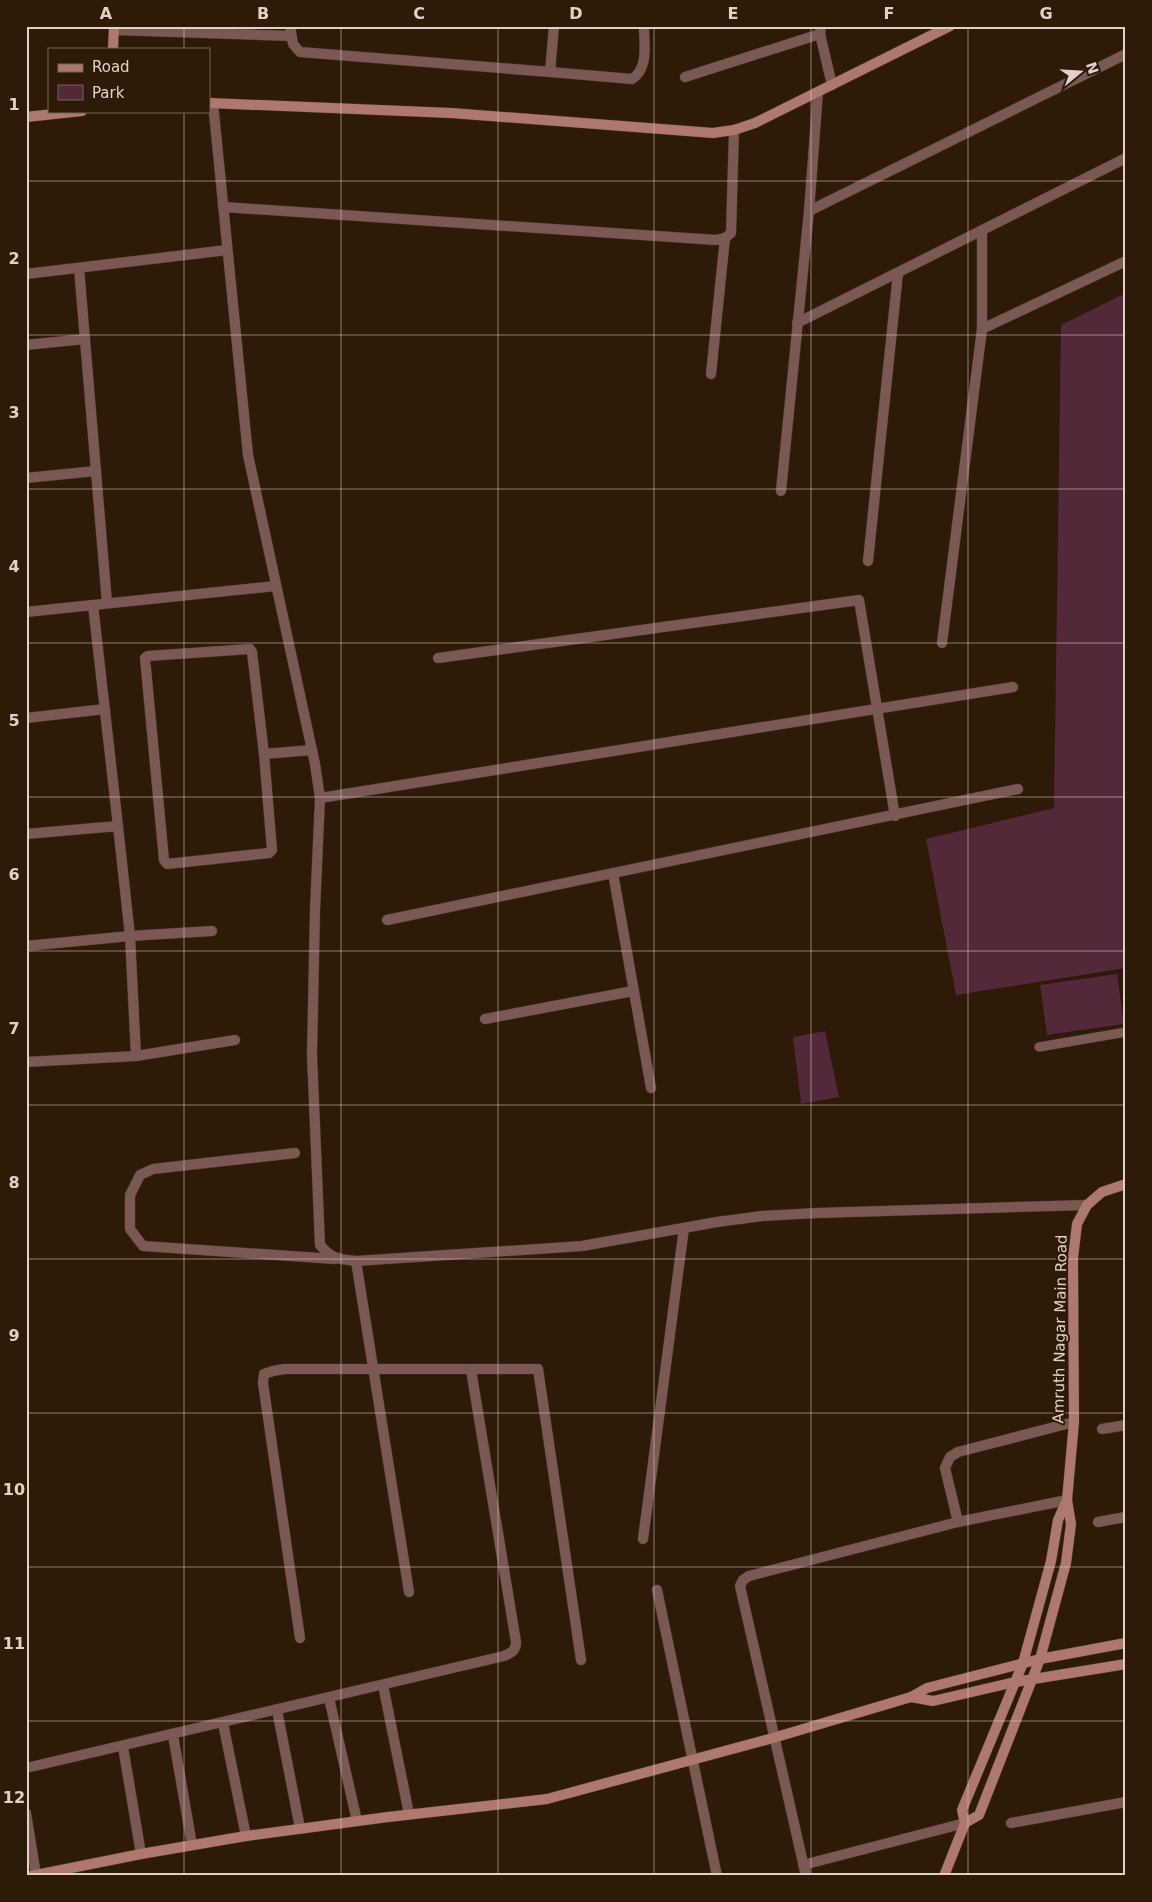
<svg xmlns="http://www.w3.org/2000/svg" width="1152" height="1902" font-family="'DejaVu Sans',sans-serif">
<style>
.green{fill:#532839}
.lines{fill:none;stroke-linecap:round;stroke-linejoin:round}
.lane-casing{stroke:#463423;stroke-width:10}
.street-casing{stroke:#463423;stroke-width:11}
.secondary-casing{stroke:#463423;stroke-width:11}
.lane{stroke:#7a5853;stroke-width:9}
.street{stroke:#7a5853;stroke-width:10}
.secondary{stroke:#ae7870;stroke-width:10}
.grid{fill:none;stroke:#e0d2c8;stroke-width:1;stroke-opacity:0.55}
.labels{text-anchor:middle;stroke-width:4;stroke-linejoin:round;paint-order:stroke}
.street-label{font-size:15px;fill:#e0d2c8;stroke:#2d1a08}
.neatline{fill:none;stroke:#e0d2c8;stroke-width:2}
.grid-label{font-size:16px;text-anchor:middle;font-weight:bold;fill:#e0d2c8}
</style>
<rect width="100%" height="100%" fill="#2d1a08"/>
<g class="green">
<path d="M1126 293V968L956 995 926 839 1054 808 1061 325Z"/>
<path d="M1117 974 1124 1024 1047 1035 1040 985Z"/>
<path d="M825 1031 839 1097 801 1104 793 1037Z"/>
</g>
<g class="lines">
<g class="lane-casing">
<path id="lane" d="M1039 1047 1126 1032"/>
</g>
<g class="street-casing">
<g id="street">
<path d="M290 26 293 44 300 52 550 72 554 26"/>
<path d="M821 26 820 34 832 85"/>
<path d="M114 30 291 36"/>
<path d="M550 72 632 79C649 68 644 45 644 26"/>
<path d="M685 77 820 34"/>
<path d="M213 103 248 455 315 764 320 798 315 910 312 1055 320 1245C332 1259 338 1259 356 1261L582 1246 717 1222 762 1216 817 1213 1087 1205"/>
<path d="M223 207 716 240 725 238 731 233 734 130"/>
<path d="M809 211 1126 54"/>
<path d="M79 268 107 603"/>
<path d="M26 274 227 250"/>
<path d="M797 323 1126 158"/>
<path d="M982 329 1126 261"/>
<path d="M26 345 85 339"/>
<path d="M711 374 725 238"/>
<path d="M26 478 96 471"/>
<path d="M781 491 809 211 818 92"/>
<path d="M868 561 898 273"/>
<path d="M93 605 118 826"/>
<path d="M26 612 276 586"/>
<path d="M942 643 982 329V231"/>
<path d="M250 649 252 652 264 754 272 850 269 853 167 864 164 860 145 658 148 656Z"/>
<path d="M438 658 859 600 895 816"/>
<path d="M26 718 105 709"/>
<path d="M264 754 312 750"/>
<path d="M320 798 1013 687"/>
<path d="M26 834 118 826 130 936 136 1056 26 1062"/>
<path d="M613 873 651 1088"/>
<path d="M387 920 1018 789"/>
<path d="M26 946 130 936 212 931"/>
<path d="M485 1019 633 991"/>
<path d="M136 1056 235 1040"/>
<path d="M295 1153 153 1169 140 1175 130 1195V1229L143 1246 335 1259"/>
<path d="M356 1261 409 1592"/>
<path d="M1102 1429 1126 1425"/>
<path d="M958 1522 945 1468 950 1457 958 1452 1074 1422"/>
<path d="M1098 1522 1126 1517"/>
<path d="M643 1539 684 1228"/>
<path d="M657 1590 717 1876"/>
<path d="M300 1638 263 1383 264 1374 273 1371 284 1369H538L581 1660"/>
<path d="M383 1685 409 1814"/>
<path d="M329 1698 357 1821"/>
<path d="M277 1710 300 1828"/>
<path d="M223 1723 246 1836"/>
<path d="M173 1735 192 1845"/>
<path d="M123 1747 141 1854"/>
<path d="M26 1768 504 1656C511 1653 516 1651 516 1642L471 1370"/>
<path d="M26 1813 36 1875"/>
<path d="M1011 1823 1126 1802"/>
<path d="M803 1865 965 1823"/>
<path d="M806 1876 740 1586 743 1580 749 1576 958 1522 1067 1500"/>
</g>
</g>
<g class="secondary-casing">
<g id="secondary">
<path d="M113 49 114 26"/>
<path d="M209 103 451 113 713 133 734 130 755 123 950 26"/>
<path d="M26 117 82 111"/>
<path d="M911 1697 933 1701 1015 1682 1126 1664"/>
<path d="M965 1823 962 1810 1023 1663 1051 1561 1058 1520 1067 1500"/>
<path d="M31 1876 141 1854 246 1836 388 1817 547 1799 773 1738 911 1697 927 1688 1040 1659 1126 1643"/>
<path d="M944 1876 965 1823 979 1815 1040 1659 1066 1563 1071 1524 1067 1500 1074 1422 1073 1258 1077 1224 1087 1205 1102 1192 1126 1184"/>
</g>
</g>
<use href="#lane" class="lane"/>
<use href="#street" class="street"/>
<use href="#secondary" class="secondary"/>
</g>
<path class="grid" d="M184 26V49M341 26V1876M498 26V1876M654 26V1876M811 26V1876M968 26V1876M184 111V1876M26 181H1126M26 335H1126M26 489H1126M26 643H1126M26 797H1126M26 951H1126M26 1105H1126M26 1259H1126M26 1413H1126M26 1567H1126M26 1721H1126"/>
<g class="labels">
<g class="street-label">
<text transform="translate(1060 1329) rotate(-89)" y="5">Amruth Nagar Main Road</text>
</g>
</g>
<rect width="1152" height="1902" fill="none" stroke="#2d1a08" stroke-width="55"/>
<rect x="48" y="48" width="162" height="65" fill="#2d1a08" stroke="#756455"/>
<rect x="58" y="64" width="25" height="8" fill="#ae7870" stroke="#756455"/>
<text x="92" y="72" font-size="15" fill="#e0d2c8">Road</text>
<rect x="58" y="85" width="25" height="15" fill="#532839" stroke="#756455"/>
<text x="92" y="98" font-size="15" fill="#e0d2c8">Park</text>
<g transform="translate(1080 72) rotate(72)" stroke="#2d1a08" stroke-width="4" paint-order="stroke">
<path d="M0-4L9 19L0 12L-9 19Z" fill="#e0d2c8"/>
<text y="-8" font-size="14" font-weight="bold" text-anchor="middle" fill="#e0d2c8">N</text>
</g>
<rect x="28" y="28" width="1096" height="1846" class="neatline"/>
<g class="grid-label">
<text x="106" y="19">A</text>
<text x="263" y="19">B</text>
<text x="419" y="19">C</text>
<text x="576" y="19">D</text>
<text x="733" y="19">E</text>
<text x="889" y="19">F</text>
<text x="1046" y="19">G</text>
<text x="14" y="110">1</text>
<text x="14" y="264">2</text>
<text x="14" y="418">3</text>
<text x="14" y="572">4</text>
<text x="14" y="726">5</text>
<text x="14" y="880">6</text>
<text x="14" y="1034">7</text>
<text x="14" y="1188">8</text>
<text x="14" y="1341">9</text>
<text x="14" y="1495">10</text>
<text x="14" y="1649">11</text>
<text x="14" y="1803">12</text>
</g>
</svg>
